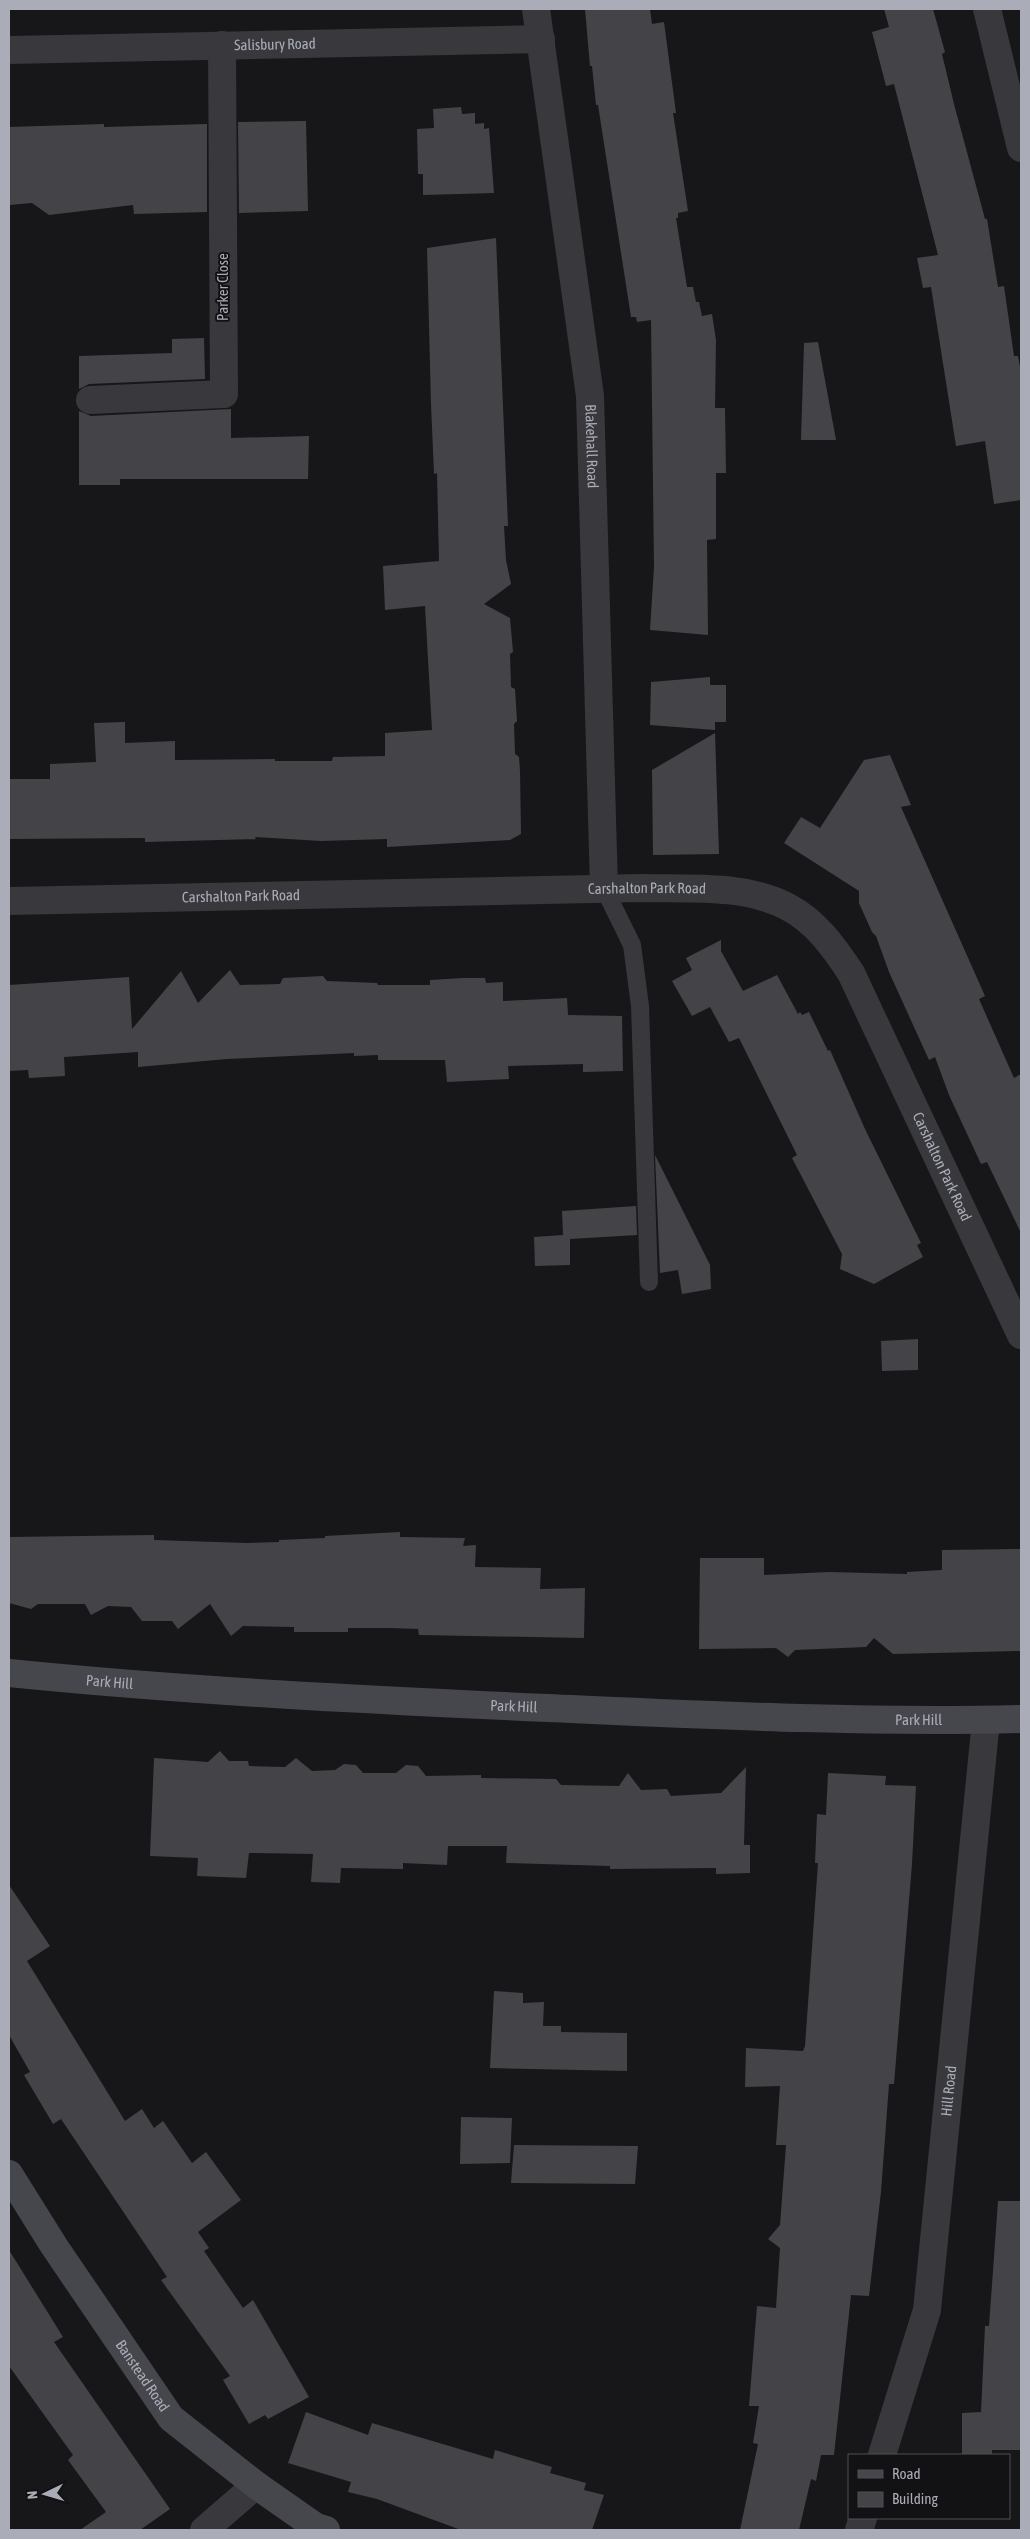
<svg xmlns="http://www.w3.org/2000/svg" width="1030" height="2539" font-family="'Asap Condensed',sans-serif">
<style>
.building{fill:#444448}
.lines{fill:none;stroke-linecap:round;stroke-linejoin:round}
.lane{stroke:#38383d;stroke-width:18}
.street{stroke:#38383d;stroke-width:28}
.secondary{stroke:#46474d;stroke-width:28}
.labels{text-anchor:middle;stroke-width:4;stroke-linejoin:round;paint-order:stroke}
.street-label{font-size:15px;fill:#aaadb7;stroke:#121113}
</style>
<rect width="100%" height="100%" fill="#171618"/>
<g class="building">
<path d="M585 9H650L652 24 664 22 676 113H673L688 211 678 213V218H676L687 287H693L696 302H699L702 316 712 314 716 340 715 408H725L726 473H716V539L707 540 708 635 650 630 654 567 651 320 637 322 636 317H631L598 105H596L592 66H590Z"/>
<path d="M884 9H933L945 52 942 54 954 104 985 219H987L998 287 1004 286 1014 356H1018L1021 373V500L994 504 985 441 956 446 931 287 923 288 917 258 938 255 894 84 886 86 872 32 889 27Z"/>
<path d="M461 107 462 114 475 113V124L484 123V129L489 128 494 193 423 195V174H418L417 129 434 128 433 109Z"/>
<path d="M306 121 308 211 239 213 238 122Z"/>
<path d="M104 124V127L207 124V212L134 214 133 205 49 215 32 203 9 205V127Z"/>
<path d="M496 238 508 526H504L506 560 511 584 484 604 510 618 513 652 510 654 511 687 515 689 517 721 514 724 515 754 519 757 520 771 521 834 510 840 387 847V839L321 841 255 837 256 839 145 842V838L9 839V779H50V764L96 762 94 723 125 722V743L175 741V760L275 759V761H332L333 757 385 756V733L432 730 425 606 385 610 383 566 439 561 437 473 434 474 431 404 427 248Z"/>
<path d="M204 338 205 379 89 384 79 389V356L172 353V339Z"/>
<path d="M818 342 836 440H801L804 343Z"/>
<path d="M231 409V438L309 436 308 479H120V485H79V411L91 416Z"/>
<path d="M710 677V685H726V722H715V730L650 725 651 682Z"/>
<path d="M715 733 719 854 653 855 652 770Z"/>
<path d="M890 755 911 805 901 807 985 996 979 999 1014 1078 1021 1074V1233L987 1162 981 1164 949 1095 935 1057 929 1060 889 972 876 936 872 932 859 903V891L784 843 801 817 820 828 864 760Z"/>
<path d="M721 940V951L743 991 777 975 798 1014 800 1012 802 1015 809 1012 828 1051 830 1050 865 1129 921 1243 917 1245 923 1257 874 1284 840 1269 842 1254 792 1158 797 1155 739 1038 729 1042 710 1007 692 1016 672 981 692 970 686 958Z"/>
<path d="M230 970 240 985 280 984 283 978 323 976 327 981 377 983 378 985H430V980L463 978H485L486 983 503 982V1001L567 998 568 1015 622 1016 623 1071 583 1072V1064L508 1066 509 1079 447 1082 445 1060H378V1055L354 1056V1053L227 1059 138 1067V1052L64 1057 65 1076 29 1078 28 1070 9 1071V985L129 977 132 1029 181 971 198 1003Z"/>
<path d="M655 1155 710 1265 711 1289 682 1294 678 1270 660 1273Z"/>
<path d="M636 1206 637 1235 570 1239V1265L535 1266 534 1237 563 1235 562 1211Z"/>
<path d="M918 1339V1370L882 1371 881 1341Z"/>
<path d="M400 1532V1537L465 1538 463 1546 476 1545 475 1567 541 1568 540 1589 585 1588 584 1638 419 1635 418 1629 391 1628H348V1632H294V1627L243 1626 231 1636 210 1604 178 1629 172 1621H142L131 1607 108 1606 91 1615 85 1604H38L31 1609 9 1603V1537L154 1535V1540L247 1543 279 1542V1540L325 1538V1536Z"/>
<path d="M1021 1549V1651L893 1654 874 1638 866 1647 795 1650 788 1657 776 1648 699 1649 700 1558H764V1575L829 1572 907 1574V1572L942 1570V1550Z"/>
<path d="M220 1751 229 1761H248L249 1766 285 1767 296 1758 312 1771 335 1770 344 1764 356 1765 363 1773H396L406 1765 418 1766 426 1776 481 1775V1778L556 1779 561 1785 619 1786 628 1773 641 1790 667 1789 671 1796 721 1793 746 1767 744 1845H750V1873L716 1874V1868L610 1869V1866L506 1863 507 1846H448L447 1865 403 1863V1869L341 1868 340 1883 311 1882 313 1854 249 1853 246 1878 197 1876 198 1858 150 1856 154 1758 208 1762Z"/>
<path d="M828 1773 886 1776 885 1785 916 1786 912 1864 894 2084H889L881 2192 869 2296 851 2295 834 2455H821L816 2481 811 2479 799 2530H740L758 2444 753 2443 759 2406H749L757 2306 776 2308 780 2248 768 2239 780 2225 786 2145H776L780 2086 745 2087 746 2048 803 2051 805 2046 818 1863H815L817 1814 826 1815Z"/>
<path d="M9 1885 50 1946 27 1961 125 2121 142 2109 154 2128 163 2121 192 2163 206 2152 241 2200 198 2232 209 2248 204 2251 243 2308 253 2300 309 2397 268 2419 265 2415 249 2424 223 2380 230 2376 161 2280 167 2277 61 2119 53 2124 24 2075 30 2072 9 2035Z"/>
<path d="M494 1991 523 1993V2003L544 2002 543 2026H561V2032L627 2033V2071L490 2068Z"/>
<path d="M461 2117 512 2118 510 2163 460 2164Z"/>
<path d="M514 2145 638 2146 635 2184 511 2183Z"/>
<path d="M998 2201H1021V2450H992V2455H962V2413L981 2412 985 2326H989Z"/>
<path d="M9 2250 63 2337 54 2342 170 2509 140 2530H80L106 2512 68 2460 73 2455 9 2366Z"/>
<path d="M306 2412 368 2435 372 2423 493 2459 495 2450 552 2467 550 2473 586 2483 584 2490 604 2495 592 2530H461L377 2499 348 2492 351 2482 288 2463Z"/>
</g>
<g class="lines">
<path class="lane" d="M604 888 632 945 640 1006 649 1282"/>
<g class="street">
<path id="s1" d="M536 9 590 396 604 888"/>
<path d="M987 9 1021 148"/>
<path id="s2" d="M9 50 541 39"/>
<path d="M90 400 224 394 222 45"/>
<path id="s3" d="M9 901 641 888C688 889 745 884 788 907 815 921 834 947 851 973L1021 1335"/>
<path id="s4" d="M882 2455 927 2310 986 1720"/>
<path d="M204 2530 256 2485"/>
<path d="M859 2530 863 2518"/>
</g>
<g class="secondary">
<path id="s5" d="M9 1673C188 1691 368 1700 548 1708 705 1715 864 1723 1021 1719"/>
<path id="s6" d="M9 2174 54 2246 171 2418 256 2485 316 2527 326 2530"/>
</g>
</g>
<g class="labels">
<g class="street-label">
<text dy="5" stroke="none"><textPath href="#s2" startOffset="266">Salisbury Road</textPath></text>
<text transform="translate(223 287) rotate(-90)" y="5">Parker Close</text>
<text dy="5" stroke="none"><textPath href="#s1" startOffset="441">Blakehall Road</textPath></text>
<text dy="5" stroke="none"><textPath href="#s3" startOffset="638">Carshalton Park Road</textPath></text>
<text dy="5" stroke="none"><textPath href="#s3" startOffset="232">Carshalton Park Road</textPath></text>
<text dy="5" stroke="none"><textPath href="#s3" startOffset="1088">Carshalton Park Road</textPath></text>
<text dy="5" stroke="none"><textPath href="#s5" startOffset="101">Park Hill</textPath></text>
<text dy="5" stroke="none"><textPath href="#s5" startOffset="506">Park Hill</textPath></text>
<text dy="5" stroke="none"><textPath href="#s5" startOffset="911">Park Hill</textPath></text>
<text dy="5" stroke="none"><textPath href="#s4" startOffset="372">Hill Road</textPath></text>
<text dy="5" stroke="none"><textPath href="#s6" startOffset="242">Banstead Road</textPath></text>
</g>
</g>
<rect width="1030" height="2539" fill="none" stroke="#aaadb7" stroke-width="20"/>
<rect x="848" y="2454" width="162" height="65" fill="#121113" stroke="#4f4f55"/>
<rect x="858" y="2470" width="25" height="8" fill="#46474d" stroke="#4f4f55"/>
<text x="892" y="2479" font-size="15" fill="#aaadb7">Road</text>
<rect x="858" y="2492" width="25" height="15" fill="#444448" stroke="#4f4f55"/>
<text x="892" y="2504" font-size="15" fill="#aaadb7">Building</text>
<g transform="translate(45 2494) rotate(265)" stroke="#121113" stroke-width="4" paint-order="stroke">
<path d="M0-4L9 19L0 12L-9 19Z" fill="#aaadb7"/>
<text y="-8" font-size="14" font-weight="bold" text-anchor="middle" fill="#aaadb7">N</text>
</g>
</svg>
